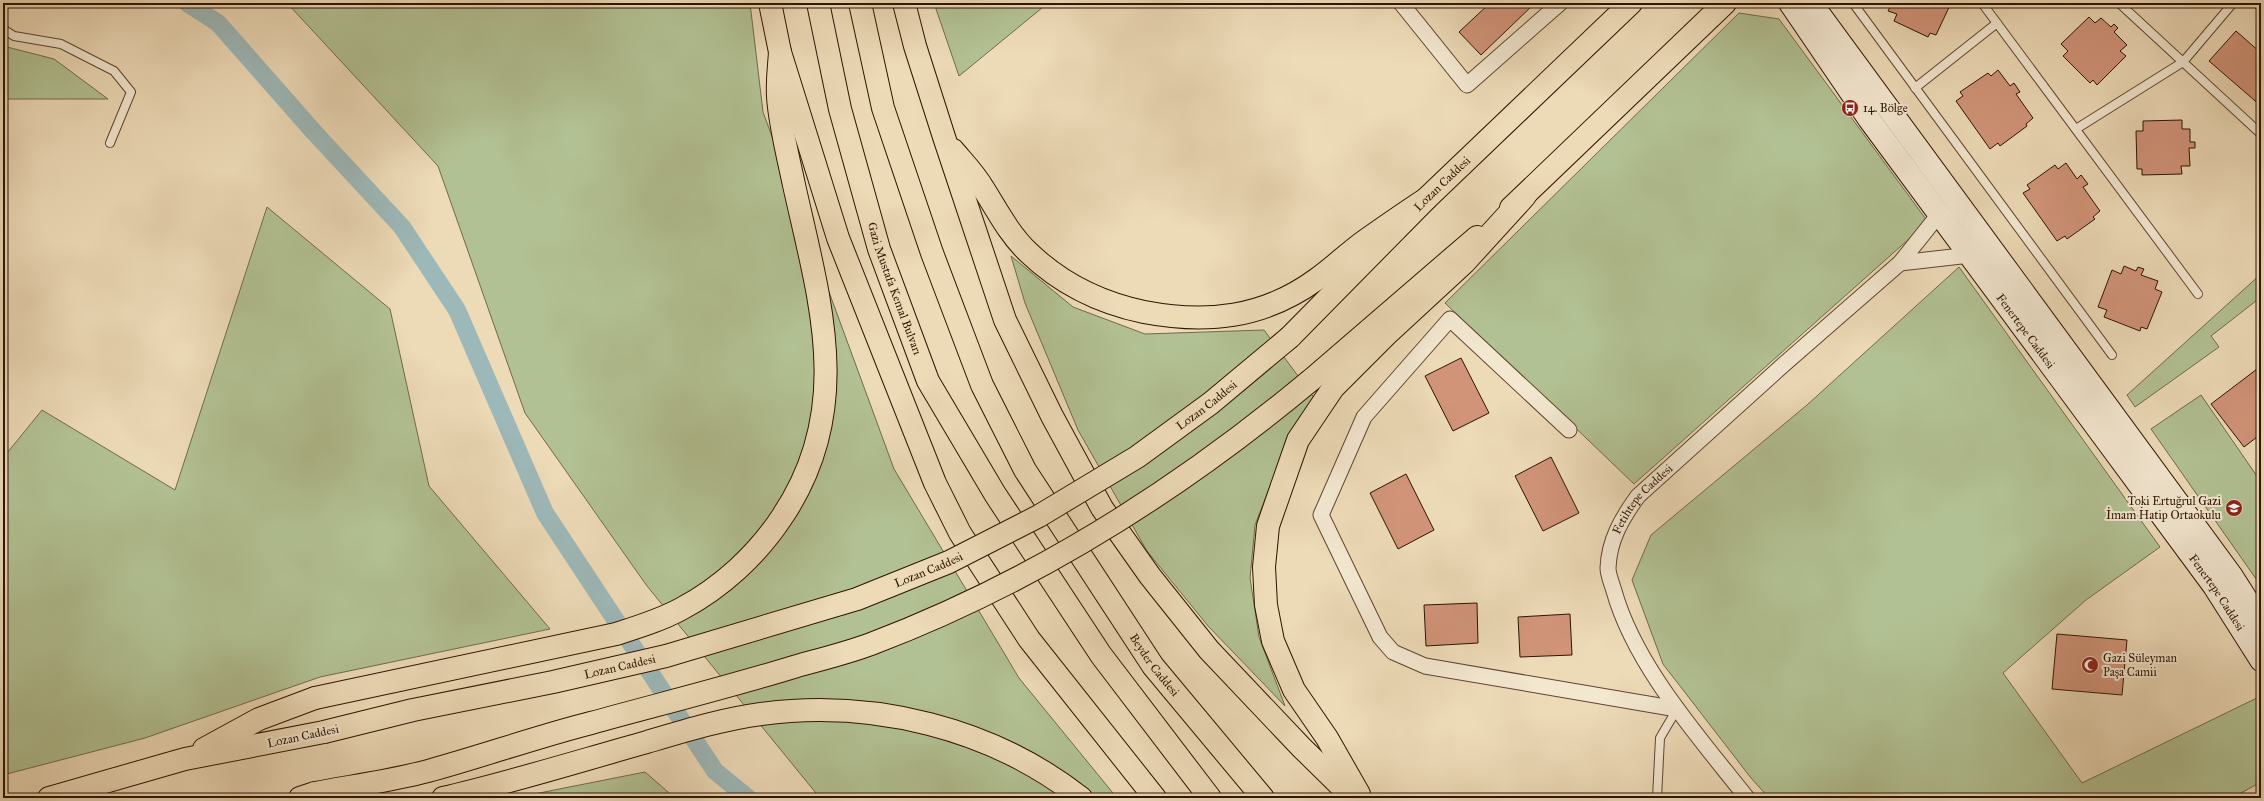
<svg xmlns="http://www.w3.org/2000/svg" width="2264" height="801" font-family="'IM FELL Great Primer',serif">
<style>
.green{fill:#b2c193;stroke:#706a4a}
.lines{fill:none;stroke-linecap:round;stroke-linejoin:round}
.canal{stroke:#9db8b8;stroke-width:18}
.building{fill:#d19479;stroke:#2e1301}
.service-casing{stroke:#5e452e;stroke-width:10}
.minor-casing{stroke:#5e452e;stroke-width:17}
.secondary-casing{stroke:#2e1301;stroke-width:24}
.primary-casing{stroke:#2e1301;stroke-width:24}
.trunk-casing{stroke:#2e1301;stroke-width:24}
.service{stroke:#f3e7d0;stroke-width:8}
.minor{stroke:#f3e7d0;stroke-width:15}
.secondary{stroke:#f3e7d0;stroke-width:22}
.primary{stroke:#eddab7;stroke-width:22}
.trunk{stroke:#eddab7;stroke-width:22}
.primary-bridge-casing{stroke:#2e1301;stroke-width:24;stroke-linecap:butt}
.primary-bridge{stroke:#eddab7;stroke-width:22}
.labels{text-anchor:middle;stroke-width:4;stroke-linejoin:round;paint-order:stroke}
.poi-label{font-size:12px;fill:#2e1301;stroke:#f3e7d0;text-anchor:start}
.street-label{font-size:12px;fill:#2e1301;stroke:#f3e7d0}
</style>
<rect width="100%" height="100%" fill="#eddab7"/>
<filter id="stains"><feTurbulence type="fractalNoise" baseFrequency=".005" numOctaves="4"/><feColorMatrix values="0 0 0 0 .2 0 0 0 0 .09 0 0 0 0 .02 0 0 0 .5 -.17"/></filter>
<radialGradient id="worn" r=".72"><stop offset=".6" stop-color="#630" stop-opacity="0"/><stop offset="1" stop-color="#630" stop-opacity=".3"/></radialGradient>
<g class="green">
<path d="M287 3H750L763 112 894 469 1019 678 1117 798H820L647 586 525 413 438 166Z"/>
<path d="M934 3H1048L959 76Z"/>
<path d="M1739 13 1779 19 1928 222 1634 484 1445 303Z"/>
<path d="M3 46 54 59 108 99H3Z"/>
<path d="M267 207 390 309 429 486 550 629 320 677 145 738 3 775V458L42 410 175 490Z"/>
<path d="M1011 256 1073 307 1145 334 1264 330 1315 399 1285 448 1255 525 1250 578 1259 637 1285 706 1208 626 1147 551 1078 430 1025 303Z"/>
<path d="M1959 267 2160 547 2086 600 2003 673 2082 783 2261 696V782L2232 798H1769L1751 778 1663 664 1632 580 1651 535 1807 405Z"/>
<path d="M2261 274V297L2211 336 2219 347 2135 407 2127 395Z"/>
<path d="M2201 395 2261 482V586L2151 429Z"/>
<path d="M645 772 675 798H514Z"/>
</g>
<g class="lines">
<path class="canal" d="M187 3 218 23 313 131 402 227 457 310 545 513 715 771 748 798"/>
</g>
<g class="building">
<path d="M1490 3H1535L1481 55 1459 32Z"/>
<path d="M1892 3H1951L1936 35 1930 33 1928 37 1894 21 1897 14 1888 11Z"/>
<path d="M2089 17 2095 23 2101 18 2111 27 2114 24 2118 28 2114 32 2127 45 2120 51 2126 56 2097 85 2093 80 2090 83 2063 56 2068 51 2061 44Z"/>
<path d="M2236 31 2261 53V106L2209 61Z"/>
<path d="M1998 70 2010 86 2014 83 2020 92 2016 94 2033 118 2026 124 2027 126 2000 146 1998 143 1990 149 1956 101 1963 96 1960 92 1988 73 1991 76Z"/>
<path d="M2182 120V129H2190V142H2195V148H2189L2190 166H2181L2182 174 2142 175V169H2137L2136 131H2143V121Z"/>
<path d="M2066 163 2077 179 2081 175 2088 184 2083 187 2100 211 2093 217 2095 219 2067 239 2065 236 2057 241 2023 193 2030 189 2027 185 2055 165 2058 169Z"/>
<path d="M2124 266 2136 271 2138 267 2144 269 2141 275 2158 281 2155 289 2162 292 2147 329 2141 327 2140 331 2104 317 2107 310 2098 307 2112 270 2121 274Z"/>
<path d="M1461 358 1489 413 1453 431 1425 376Z"/>
<path d="M2261 366V434L2244 447 2211 404Z"/>
<path d="M1551 457 1579 513 1543 531 1515 476Z"/>
<path d="M1406 474 1434 530 1398 549 1370 493Z"/>
<path d="M1477 603 1478 643 1426 646 1424 605Z"/>
<path d="M1570 614 1572 655 1520 657 1518 617Z"/>
<path d="M2057 634 2127 640 2122 695 2052 689Z"/>
</g>
<g class="lines">
<g class="service-casing">
<g id="service">
<path d="M1853 3 2112 355"/>
<path d="M1982 3 2198 294"/>
<path d="M2119 3 2261 134"/>
<path d="M2257 3 2261 7"/>
<path d="M3 29 14 36 61 44 114 71 131 92 110 143"/>
<path d="M1915 88 1997 23"/>
<path d="M2076 129 2183 62 2233 3"/>
<path d="M1657 798 1660 738 1677 709"/>
</g>
</g>
<g class="minor-casing">
<g id="minor">
<path d="M1401 3 1467 85 1560 3"/>
<path d="M1900 263 1970 255"/>
<path d="M1569 430 1450 319 1364 417 1321 515 1380 637 1393 652 1425 666 1677 709"/>
<path id="s1" d="M1747 798C1699 737 1635 666 1614 591 1612 584 1608 575 1608 568 1609 540 1622 518 1638 496L1782 366 1900 263 1940 213"/>
</g>
</g>
<g class="secondary-casing">
<g id="secondary">
<path id="s2" d="M1790 3 1869 119 2214 586 2261 660"/>
<path d="M1811 3 2231 575 2261 622"/>
</g>
</g>
<g class="primary-casing">
<g id="primary">
<path d="M1511 208 1725 3"/>
<path id="s3" d="M1290 337 1426 199 1631 3"/>
<path d="M1311 380 1477 237"/>
<path d="M204 749 259 719 315 698"/>
<path d="M49 798 185 759 324 732"/>
<path d="M300 798 315 793"/>
</g>
</g>
<g class="trunk-casing">
<g id="trunk">
<path d="M770 3 780 52 838 238 935 483 960 533 1029 639 1155 798"/>
<path id="s4" d="M818 3 840 109 879 249 928 381 995 494 1101 655 1210 798"/>
<path id="s5" d="M860 3 883 108 932 253 982 385 1025 470 1153 666 1263 798"/>
<path d="M904 3 915 46 944 137 1005 320 1052 416 1102 508 1150 576 1209 650 1301 747 1353 798"/>
<path d="M953 150C963 162 975 174 983 188 997 210 1009 234 1028 252 1060 283 1101 303 1144 312 1207 324 1264 318 1317 279 1334 267 1349 252 1366 240 1386 226 1406 212 1426 199"/>
<path d="M315 698 616 634C638 627 661 620 681 609 721 588 757 555 782 517 855 409 820 302 794 185 788 156 780 126 778 97 777 82 779 67 780 52"/>
<path d="M1359 794 1327 738 1294 690 1273 641 1266 605 1264 567 1268 526 1298 440 1333 388 1386 335 1464 263 1525 196"/>
<path d="M443 798C512 782 579 761 647 742 684 731 723 719 761 714 873 699 992 728 1081 798"/>
</g>
</g>
<use href="#service" class="service"/>
<use href="#minor" class="minor"/>
<use href="#secondary" class="secondary"/>
<use href="#primary" class="primary"/>
<use href="#trunk" class="trunk"/>
<g class="primary-bridge-casing">
<g id="primary-bridge">
<path id="s6" d="M324 732 413 710 553 682 666 656 857 599 949 562 1039 516 1137 457 1211 403 1290 337"/>
<path d="M315 793C352 786 391 781 428 771 483 756 536 737 591 723 660 704 729 687 797 666 822 659 847 653 871 644 1032 583 1179 490 1311 380"/>
</g>
</g>
<use href="#primary-bridge" class="primary-bridge"/>
</g>
<defs>
<g id="bus-disc" transform="scale(0.9)"><circle r="9.5" fill="#8f2418" stroke="#f3e7d0"/><path d="M-5-6H5V4H4V6H2V4H-2V6H-4V4H-5ZM-3.5-4V0h7V-4ZM-3.5 1.2v1.5H-2V1.2ZM2 1.2v1.5H3.5V1.2Z" fill="#fff"/></g>
<g id="school-disc" transform="scale(0.9)"><circle r="9.5" fill="#8f2418" stroke="#f3e7d0"/><path d="M0-5L7-2L0 1L-7-2ZM-4 1L0 2.5L4 1V4Q0 6-4 4Z" fill="#fff"/></g>
<g id="mosque-disc" transform="scale(0.9)"><circle r="9.5" fill="#8f2418" stroke="#f3e7d0"/><path d="M3.5-4.9A6 6 0 1 0 3.5 4.9A5 5 0 1 1 3.5-4.9Z" fill="#fff"/></g>
</defs>
<g fill-rule="evenodd">
<use href="#bus-disc" x="1850" y="108"/>
<use href="#school-disc" x="2234" y="508"/>
<use href="#mosque-disc" x="2090" y="665"/>
</g>
<g class="labels">
<g class="poi-label">
<text x="1863" y="112">14. Bölge</text>
<text x="2221" y="505" text-anchor="end">Toki Ertuğrul Gazi<tspan x="2221" dy="14">İmam Hatip Ortaokulu</tspan></text>
<text x="2103" y="662">Gazi Süleyman<tspan x="2103" dy="14">Paşa Camii</tspan></text>
</g>
<g class="street-label">
<text dy="4" stroke="none"><textPath href="#s3" startOffset="216">Lozan Caddesi</textPath></text>
<text dy="4" stroke="none"><textPath href="#s4" startOffset="296">Gazi Mustafa Kemal Bulvarı</textPath></text>
<text dy="4" stroke="none"><textPath href="#s2" startOffset="404">Fenertepe Caddesi</textPath></text>
<text dy="4" stroke="none"><textPath href="#s6" startOffset="951">Lozan Caddesi</textPath></text>
<text dy="4" stroke="none"><textPath href="#s1" startOffset="351">Fetihtepe Caddesi</textPath></text>
<text dy="4" stroke="none"><textPath href="#s6" startOffset="627">Lozan Caddesi</textPath></text>
<text dy="4" stroke="none"><textPath href="#s2" startOffset="728">Fenertepe Caddesi</textPath></text>
<text dy="4" stroke="none"><textPath href="#s5" startOffset="731">Beyder Caddesi</textPath></text>
<text dy="4" stroke="none"><textPath href="#s6" startOffset="303">Lozan Caddesi</textPath></text>
<text transform="translate(303 736) rotate(-12)" y="4">Lozan Caddesi</text>
</g>
</g>
<rect width="2264" height="801" fill="none" stroke="#eddab7" stroke-width="16"/>
<rect x="4" y="4" width="2256" height="793" fill="none" stroke="#2e1301" stroke-width="2"/>
<rect x="8" y="8" width="2248" height="785" fill="none" stroke="#2e1301"/>
<rect width="100%" height="100%" filter="url(#stains)"/>
<rect width="100%" height="100%" fill="url(#worn)"/>
</svg>
